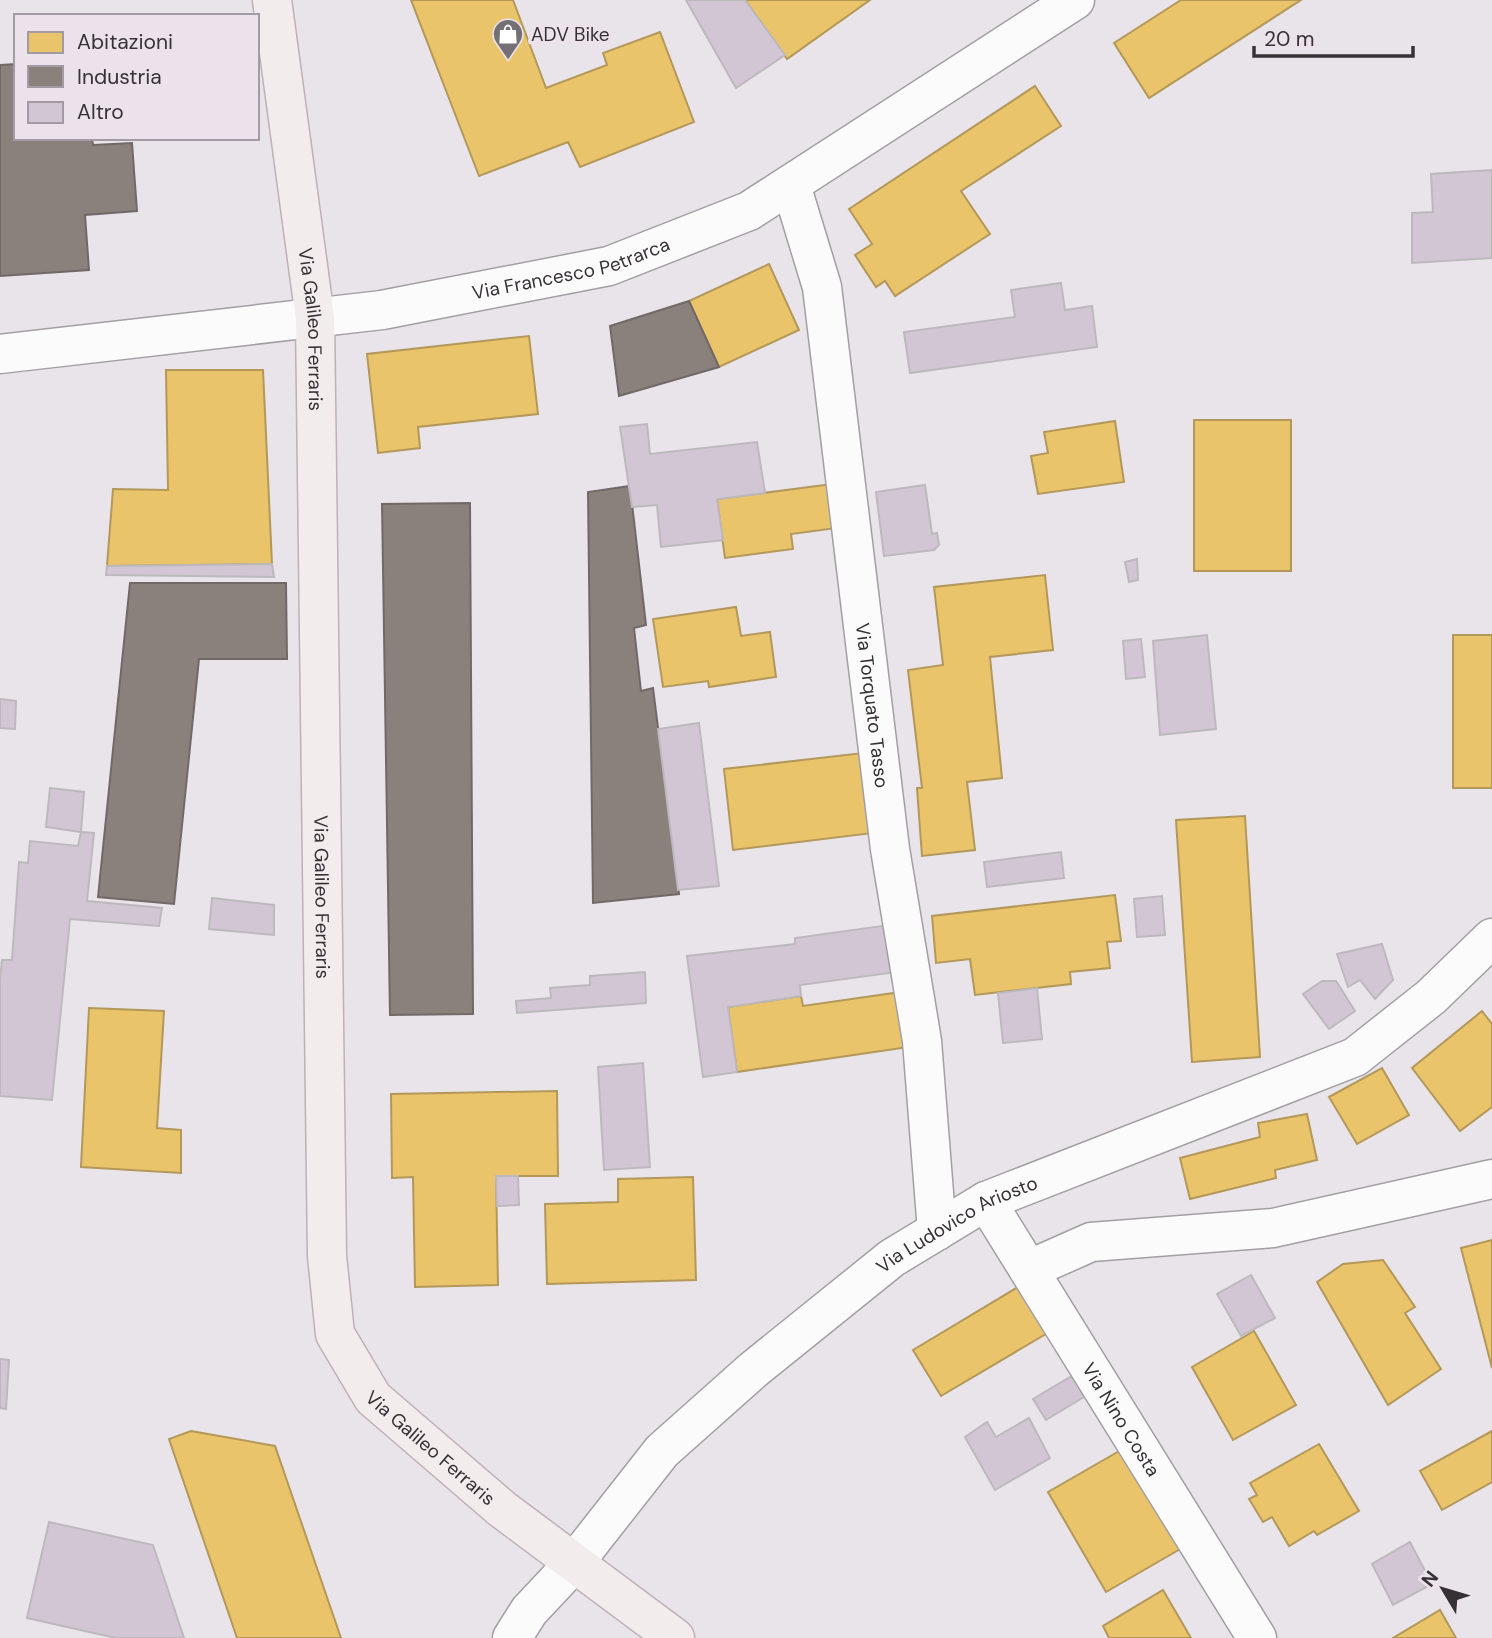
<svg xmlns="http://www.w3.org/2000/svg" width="1492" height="1638" font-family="'DM Sans',sans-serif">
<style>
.homes{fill:#e9c46a;stroke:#b3985a;stroke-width:2}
.industry{fill:#8a817c;stroke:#706967;stroke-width:2}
.building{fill:#d3c6d4;stroke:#bcb9bd;stroke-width:2}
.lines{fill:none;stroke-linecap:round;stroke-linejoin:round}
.minor-casing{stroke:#a29fa2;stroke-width:41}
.major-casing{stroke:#bfb0b5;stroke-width:41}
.minor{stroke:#fcfbfc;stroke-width:38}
.major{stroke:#f3eced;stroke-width:38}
.labels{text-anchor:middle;stroke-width:7;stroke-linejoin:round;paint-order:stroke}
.poi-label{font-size:19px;fill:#353135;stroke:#ebe2ec;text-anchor:start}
.street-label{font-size:19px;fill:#353135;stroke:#ebe2ec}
</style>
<rect width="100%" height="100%" fill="#e9e4ea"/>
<g class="homes">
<path d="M411 0H513L546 88 607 65 603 53 660 32 694 122 580 167 568 142 479 176Z"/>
<path d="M745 0H870L787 59Z"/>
<path d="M1181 0H1301L1149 98 1114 43Z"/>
<path d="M1035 86 1061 126 961 191 990 234 895 296 885 281 876 287 855 255 872 244 849 209Z"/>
<path d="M769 264 799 330 719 367 689 301Z"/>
<path d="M529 336 538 414 418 427 420 448 378 453 367 354Z"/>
<path d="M166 370H263L272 564 107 566 113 489 168 490Z"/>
<rect x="1194" y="420" width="97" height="151"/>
<path d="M1115 421 1124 482 1038 494 1031 456 1048 453 1044 432Z"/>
<path d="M832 484 837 528 791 534 793 549 725 558 717 499Z"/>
<path d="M1045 575 1053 650 990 657 1002 778 967 782 975 850 922 856 917 788H922L908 670 943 665 934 587Z"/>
<path d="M736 607 741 636 770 632 776 677 709 687 708 681 663 687 653 619Z"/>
<rect x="1453" y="635" width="39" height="153"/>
<path d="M863 753 873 833 733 850 724 769Z"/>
<path d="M1245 816 1260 1057 1192 1062 1176 820Z"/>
<path d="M1115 895 1121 941 1107 942 1110 968 1070 972 1071 984 975 995 970 959 936 963 932 916Z"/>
<path d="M901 992 909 1047 737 1072 728 1007 801 996 803 1006Z"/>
<path d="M89 1008 164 1011 157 1128 181 1130V1173L81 1167Z"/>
<path d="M1482 1011 1492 1024V1107L1460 1131 1412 1068Z"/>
<path d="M1382 1068 1409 1115 1357 1144 1329 1097Z"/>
<path d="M557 1091 558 1176H496L498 1285 415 1287 413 1177 392 1178 391 1094Z"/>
<path d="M1307 1114 1317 1160 1275 1170 1276 1178 1190 1199 1180 1158 1260 1137 1258 1123Z"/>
<path d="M693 1177 696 1280 547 1284 545 1204 618 1202V1179Z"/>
<path d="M1492 1240V1368L1461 1248Z"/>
<path d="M1383 1260 1415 1307 1405 1313 1441 1369 1388 1405 1317 1282 1343 1264Z"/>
<path d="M1023 1284 1051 1331 941 1396 913 1350Z"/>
<path d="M1254 1331 1296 1405 1233 1440 1192 1367Z"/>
<path d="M191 1431 275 1446 341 1638H237L169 1439Z"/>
<path d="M1492 1431V1482L1442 1510 1420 1471Z"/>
<path d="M1319 1444 1359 1511 1317 1535 1314 1531 1289 1546 1272 1517 1263 1522 1249 1499 1257 1495 1250 1483Z"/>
<path d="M1121 1450 1182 1548 1106 1592 1048 1492Z"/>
<path d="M1163 1590 1191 1638H1109L1103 1626Z"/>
<path d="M1440 1610 1456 1638H1393Z"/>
</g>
<g class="industry">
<path d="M16 64V138H92L93 145 132 143 137 211 85 215 89 270 0 276V65Z"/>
<path d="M689 301 719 367 619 396 610 326Z"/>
<path d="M630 486 646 625 634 628 641 691 653 688 679 894 593 903 588 492Z"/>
<path d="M470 503 473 1014 390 1015 382 504Z"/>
<path d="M130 583H286L287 659H199L174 904 98 897Z"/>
</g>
<g class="building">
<path d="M686 0H745L785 55 736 88Z"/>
<path d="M1492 170V258L1412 263V213L1433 212 1431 174Z"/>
<path d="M1061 283 1065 310 1092 306 1097 347 910 373 904 332 1015 317 1011 290Z"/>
<path d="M647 424 650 454 757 442 765 493 717 499 723 540 661 547 657 505 632 507 620 427Z"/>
<path d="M925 485 932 534 937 533 939 545 934 550 884 556 876 492Z"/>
<path d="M1137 559 1138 580 1129 582 1125 562Z"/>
<path d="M272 564 274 577 106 575 107 566Z"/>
<path d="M1207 635 1216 729 1160 735 1153 641Z"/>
<path d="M1141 639 1145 677 1126 679 1123 641Z"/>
<path d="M0 699 16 701 15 729 0 728Z"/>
<path d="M699 723 719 886 678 890 658 729Z"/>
<path d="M50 788 84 792 81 832 46 827Z"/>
<path d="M81 832 94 833 87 901 162 908 159 926 70 919 52 1100 0 1096V980L2 960H12L19 862 28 863 30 841 78 846Z"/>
<path d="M1061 852 1064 878 987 887 984 862Z"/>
<path d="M1162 896 1165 935 1137 937 1134 899Z"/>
<path d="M212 898 274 905V935L209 929Z"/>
<path d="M889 925 897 972 800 985 801 996 728 1007 737 1072 703 1077 687 956 795 944V938Z"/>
<path d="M1382 944 1393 980 1375 999 1360 980 1348 987 1337 954Z"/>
<path d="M645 972 646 1003 517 1013 516 1001 551 998 550 988 590 985V976Z"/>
<path d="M1322 981H1336L1355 1011 1329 1029 1303 994Z"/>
<path d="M1037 988 1042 1039 1003 1043 998 993Z"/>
<path d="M643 1063 650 1167 604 1170 598 1067Z"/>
<path d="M496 1176H518L519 1205 497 1206Z"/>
<path d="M1251 1275 1275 1318 1241 1336 1217 1294Z"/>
<path d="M0 1359 9 1360 6 1409 0 1408Z"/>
<path d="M1077 1373 1089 1394 1046 1420 1033 1399Z"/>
<path d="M1029 1418 1050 1458 995 1490 965 1437 987 1422 996 1437Z"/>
<path d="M49 1522 153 1545 184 1638H116L27 1618Z"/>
<path d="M1410 1542 1432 1584 1393 1605 1372 1564Z"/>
</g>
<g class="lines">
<g class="minor-casing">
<g id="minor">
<path id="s1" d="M791 185 822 287 890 849 922 1041 937 1231"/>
<path id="s2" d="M0 354 382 310 609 266 749 211 1075 0"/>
<path id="s3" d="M986 1201 1257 1638"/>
<path d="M1030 1269 1091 1242 1273 1228 1492 1179"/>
<path id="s4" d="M512 1638 529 1611 574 1563 662 1451 753 1370 892 1258 986 1201 1355 1057 1431 997 1492 938"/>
</g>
</g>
<g class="major-casing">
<g id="major">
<path id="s5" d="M272 0 315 318 327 1256 335 1334 373 1398 502 1509 675 1638"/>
</g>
</g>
<use href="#minor" class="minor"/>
<use href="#major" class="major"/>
</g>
<defs>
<g id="shop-pin" transform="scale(1.575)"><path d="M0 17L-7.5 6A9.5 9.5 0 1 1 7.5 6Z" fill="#747074" stroke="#ebe2ec"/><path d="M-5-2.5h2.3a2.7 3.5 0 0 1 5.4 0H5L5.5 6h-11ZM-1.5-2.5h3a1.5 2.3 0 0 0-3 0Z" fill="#fff"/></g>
</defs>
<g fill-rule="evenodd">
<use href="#shop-pin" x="508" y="34"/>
</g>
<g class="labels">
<g class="poi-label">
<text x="531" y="41">ADV Bike</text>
</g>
<g class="street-label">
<text dy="7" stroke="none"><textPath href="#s2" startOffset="578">Via Francesco Petrarca</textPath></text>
<text dy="7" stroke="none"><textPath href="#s5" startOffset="332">Via Galileo Ferraris</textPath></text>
<text dy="7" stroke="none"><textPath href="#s1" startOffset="528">Via Torquato Tasso</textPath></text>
<text dy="7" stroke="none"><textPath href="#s5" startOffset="900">Via Galileo Ferraris</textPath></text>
<text dy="7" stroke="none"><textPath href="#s4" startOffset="614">Via Ludovico Ariosto</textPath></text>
<text dy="7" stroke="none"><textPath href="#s3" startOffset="257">Via Nino Costa</textPath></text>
<text dy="7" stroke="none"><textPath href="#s5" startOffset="1488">Via Galileo Ferraris</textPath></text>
</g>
</g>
<rect x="14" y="14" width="245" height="126" fill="#ebe2ec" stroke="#a29ba3" stroke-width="2"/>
<rect x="28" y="32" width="35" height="21" fill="#e9c46a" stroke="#a29ba3" stroke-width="2"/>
<text x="77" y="49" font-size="21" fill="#353135">Abitazioni</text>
<rect x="28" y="66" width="35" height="21" fill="#8a817c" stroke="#a29ba3" stroke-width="2"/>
<text x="77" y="84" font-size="21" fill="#353135">Industria</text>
<rect x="28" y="102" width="35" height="21" fill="#d3c6d4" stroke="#a29ba3" stroke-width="2"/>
<text x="77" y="119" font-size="21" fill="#353135">Altro</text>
<g transform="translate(1443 1589) rotate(308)" stroke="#ebe2ec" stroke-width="5" paint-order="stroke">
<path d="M0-5L12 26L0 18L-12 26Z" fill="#353135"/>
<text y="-10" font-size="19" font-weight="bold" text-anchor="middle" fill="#353135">N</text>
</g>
<path d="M1254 46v10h159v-10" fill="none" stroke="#353135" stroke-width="3.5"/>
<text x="1264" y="46" font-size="21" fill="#353135" stroke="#ebe2ec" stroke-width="5" paint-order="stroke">20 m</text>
</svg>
